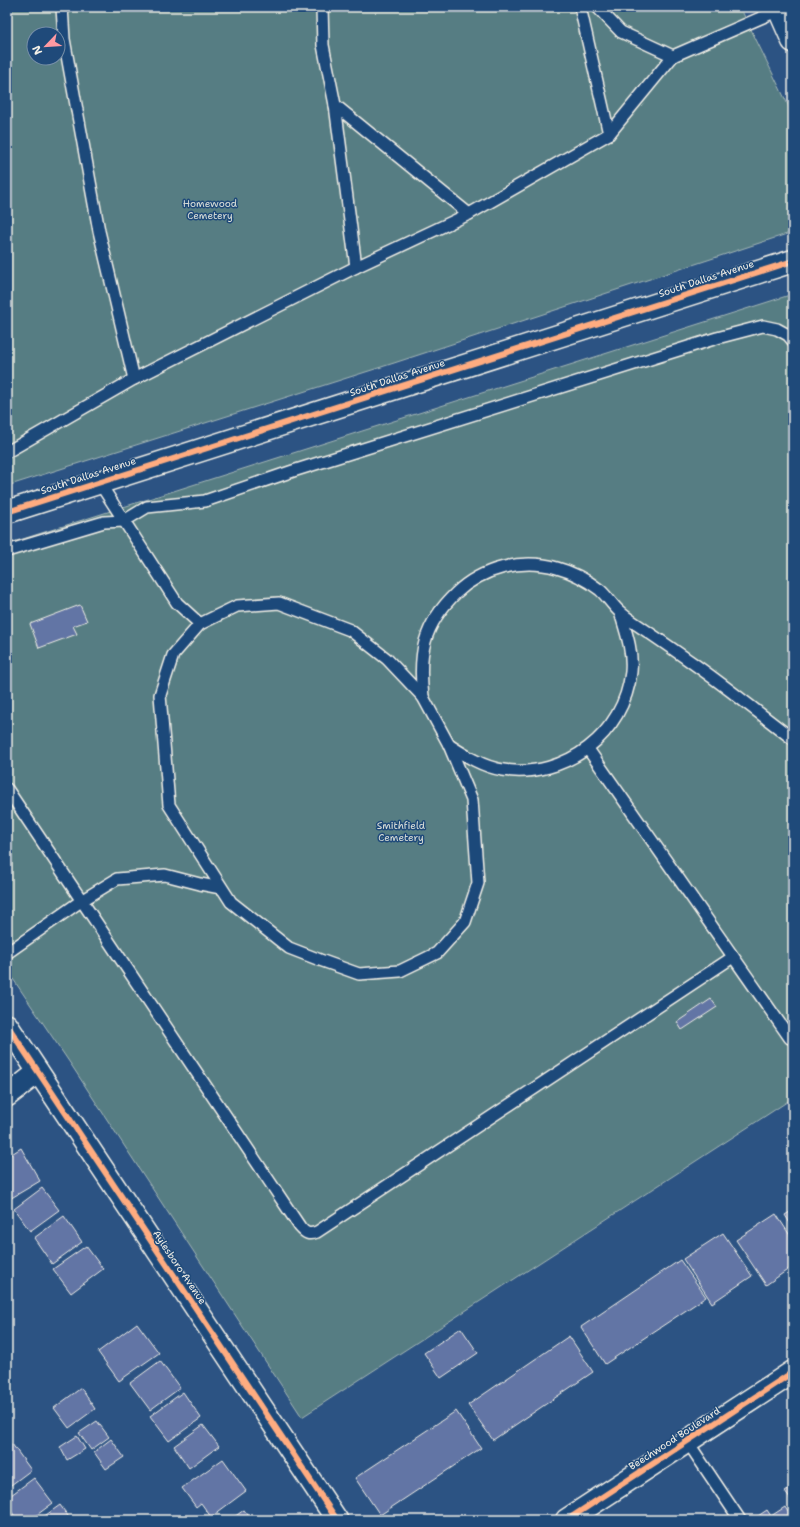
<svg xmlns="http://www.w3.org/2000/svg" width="800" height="1527" font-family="'Shantell Sans',sans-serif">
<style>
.green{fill:#567d83;stroke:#a5b7b6;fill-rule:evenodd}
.building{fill:#6275a5;stroke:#f4f1e8}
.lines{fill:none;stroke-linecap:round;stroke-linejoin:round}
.service-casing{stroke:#f4f1e8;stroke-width:14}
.minor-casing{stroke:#f4f1e8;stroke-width:24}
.tertiary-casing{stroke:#f4f1e8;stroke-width:25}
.secondary-casing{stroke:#f4f1e8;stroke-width:25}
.primary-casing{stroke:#f4f1e8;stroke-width:25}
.service{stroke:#1f4a7a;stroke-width:11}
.minor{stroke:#1f4a7a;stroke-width:21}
.tertiary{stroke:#1f4a7a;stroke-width:22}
.secondary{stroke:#1f4a7a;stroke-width:22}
.primary{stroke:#1f4a7a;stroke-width:22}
.cycleway-casing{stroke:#1f4a7a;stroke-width:8}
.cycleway{stroke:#ffac80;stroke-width:6}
.labels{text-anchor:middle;stroke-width:3;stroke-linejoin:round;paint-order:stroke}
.park-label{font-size:10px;fill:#dce0d9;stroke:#1f4a7a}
.street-label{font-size:10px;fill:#f4f1e8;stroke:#1f4a7a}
</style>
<rect width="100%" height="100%" fill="#2c5383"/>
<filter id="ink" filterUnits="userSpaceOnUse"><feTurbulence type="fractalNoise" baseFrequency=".025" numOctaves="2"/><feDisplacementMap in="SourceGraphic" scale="8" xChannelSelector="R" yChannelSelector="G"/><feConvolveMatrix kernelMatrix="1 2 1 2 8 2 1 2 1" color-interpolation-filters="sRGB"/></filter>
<g filter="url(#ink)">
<g class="green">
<path d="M7 7H740L793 115V232L394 363 7 486ZM34 34H58V58H34Z"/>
<path d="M793 294V1098L302 1417 72 1066 7 970V544Z"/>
</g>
<g class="building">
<path d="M80 605 87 621 73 626 77 634 39 648 30 624Z"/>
<path d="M711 999 717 1007 682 1030 677 1022Z"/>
<path d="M21 1148 40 1181 8 1200 7 1157Z"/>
<path d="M42 1188 59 1210 30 1231 14 1209Z"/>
<path d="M793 1210V1228L785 1215Z"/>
<path d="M776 1214 793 1240V1266L766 1285 736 1240Z"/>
<path d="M64 1216 82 1242 52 1264 34 1238Z"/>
<path d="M723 1233 752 1276 712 1303 683 1259Z"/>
<path d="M86 1246 103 1269 71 1293 53 1269Z"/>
<path d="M680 1260 706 1297 605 1364 581 1327Z"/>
<path d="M137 1323 159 1353 119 1381 98 1352Z"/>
<path d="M461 1328 478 1353 441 1378 424 1353Z"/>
<path d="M569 1336 593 1372 493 1440 468 1405Z"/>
<path d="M160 1361 180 1388 150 1410 130 1383Z"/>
<path d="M81 1388 95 1409 69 1428 54 1408Z"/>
<path d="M183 1392 201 1418 169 1441 150 1416Z"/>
<path d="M456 1411 481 1448 380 1515 355 1478Z"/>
<path d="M97 1421 109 1437 91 1450 79 1433Z"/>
<path d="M203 1425 219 1446 189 1468 174 1446Z"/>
<path d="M77 1436 85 1449 67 1460 60 1447Z"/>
<path d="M111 1439 124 1457 106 1469 94 1452Z"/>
<path d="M12 1444 31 1470 7 1488V1447Z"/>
<path d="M223 1459 246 1491 211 1517 201 1503 196 1507 182 1488Z"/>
<path d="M34 1478 53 1503 30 1520H18L7 1506V1498Z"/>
<path d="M793 1487V1503L785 1492Z"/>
<path d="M60 1505 71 1520H39Z"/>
<path d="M785 1507 793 1520H752L767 1510 771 1516Z"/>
<path d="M244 1510 252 1520H230Z"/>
</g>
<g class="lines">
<g class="service-casing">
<g id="service">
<path d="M62 7 64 39 99 231 134 379"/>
<path d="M322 7 323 45 335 105 356 267"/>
<path d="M580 7 609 134"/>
<path d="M597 7 621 32 673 56 779 10"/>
<path d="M335 105 469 214"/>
<path d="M7 452 134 379 356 267 469 214 609 134 673 56"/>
<path d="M99 482 177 603 200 624"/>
<path d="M7 551 104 522 124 521 147 507 205 501 293 471 717 338 763 326 777 329 788 335 793 341"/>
<path d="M279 603 350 630 387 659 423 697 449 745 472 800 478 883 465 922 437 953 400 971 359 974 320 960 289 948 231 902 169 805 160 695 173 655 200 624 237 606Z"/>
<path d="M423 697C418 654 423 625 456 593 482 568 522 558 557 568 572 572 587 580 600 590 607 596 613 606 620 612 626 618 635 623 642 628 660 640 677 652 694 664 728 688 760 714 793 739"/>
<path d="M449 745C466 756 483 767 503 770 566 779 624 734 631 672 633 651 626 632 620 612"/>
<path d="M588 749 790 1038"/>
<path d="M7 789 300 1227C306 1234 309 1235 317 1232L733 957"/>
<path d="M7 953 81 901 117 879 165 875 200 884 221 888"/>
<path d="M687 1441 740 1520"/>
</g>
</g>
<g class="minor-casing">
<g id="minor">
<path d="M7 1025 337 1520"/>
<path d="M7 1096 38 1072"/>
</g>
</g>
<g class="tertiary-casing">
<path id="tertiary" d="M7 512 793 261"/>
</g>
<g class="secondary-casing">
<path id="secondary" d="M567 1520 793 1372"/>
</g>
<g class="primary-casing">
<path id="primary" d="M778 7 793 41"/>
</g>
<use href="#service" class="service"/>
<use href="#minor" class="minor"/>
<use href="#tertiary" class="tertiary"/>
<use href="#secondary" class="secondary"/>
<use href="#primary" class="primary"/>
<g class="cycleway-casing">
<g id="cycleway">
<path d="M7 512 793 261"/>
<path d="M7 1025 337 1520"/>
<path d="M567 1520 793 1372"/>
</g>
</g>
<use href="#cycleway" class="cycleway"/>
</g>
</g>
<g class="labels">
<g class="park-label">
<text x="210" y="207">Homewood<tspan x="210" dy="12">Cemetery</tspan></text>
<text x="401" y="829">Smithfield<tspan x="401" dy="12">Cemetery</tspan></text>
</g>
<g class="street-label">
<text transform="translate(706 278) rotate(-18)" y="4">South Dallas Avenue</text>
<text transform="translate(397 377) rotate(-18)" y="4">South Dallas Avenue</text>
<text transform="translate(88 475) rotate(-18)" y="4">South Dallas Avenue</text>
<text transform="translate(180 1267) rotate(56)" y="4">Aylesboro Avenue</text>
<text transform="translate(674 1438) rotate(-33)" y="4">Beechwood Boulevard</text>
</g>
</g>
<rect width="800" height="1527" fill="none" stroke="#1f4a7a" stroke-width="24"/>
<rect x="12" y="12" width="776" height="1503" fill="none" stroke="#f4f1e8" stroke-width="1.5" filter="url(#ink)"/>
<g transform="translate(46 46) rotate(245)"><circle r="19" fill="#1f4a7a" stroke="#748da6"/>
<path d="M0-3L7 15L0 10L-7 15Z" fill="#ff9aa2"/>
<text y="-6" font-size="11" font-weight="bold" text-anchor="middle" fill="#f4f1e8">N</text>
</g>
</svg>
